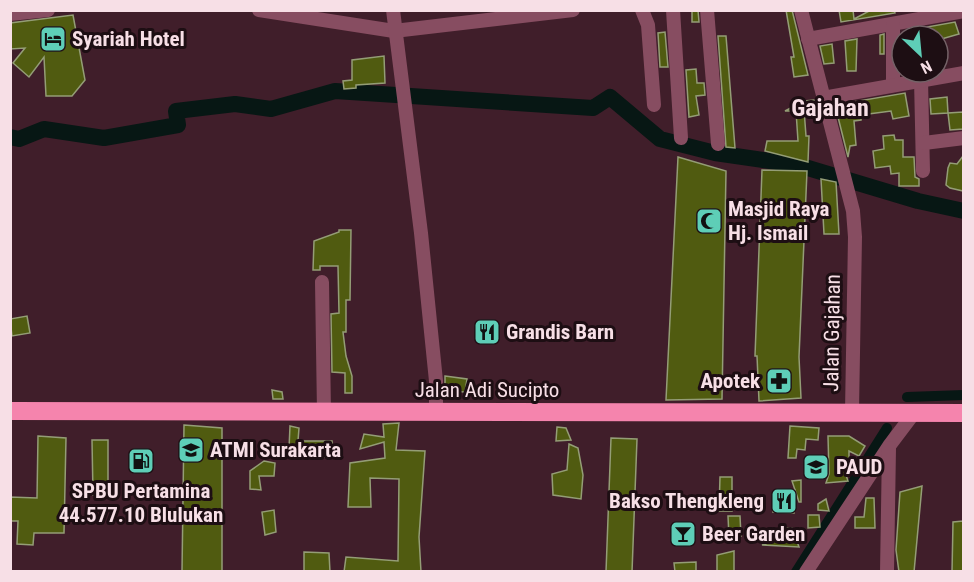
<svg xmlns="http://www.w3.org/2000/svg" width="974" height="582" font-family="'Roboto Condensed',sans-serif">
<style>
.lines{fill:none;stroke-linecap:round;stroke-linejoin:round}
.canal{stroke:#071714;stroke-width:10}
.river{stroke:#071714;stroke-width:16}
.building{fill:#505b10;stroke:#949d76;stroke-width:1.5}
.minor{stroke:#874d61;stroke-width:14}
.highway{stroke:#f584ad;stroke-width:18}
.labels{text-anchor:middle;stroke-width:6;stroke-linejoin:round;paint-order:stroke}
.poi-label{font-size:21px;font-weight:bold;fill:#f7dfe6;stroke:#1d0e13;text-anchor:start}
.street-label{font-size:21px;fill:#f7dfe6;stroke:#1d0e13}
.quarter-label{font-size:24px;font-weight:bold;fill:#f7dfe6;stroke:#1d0e13}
</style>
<rect width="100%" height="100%" fill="#401e2a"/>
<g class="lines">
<g class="canal">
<path d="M907 397 964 395"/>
<path d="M796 572 887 428"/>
</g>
<path class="river" d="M10 137 19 139 44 129 104 138 178 125 176 111 235 104 271 109 335 91 593 108 610 97 660 139 715 153 798 165 918 201 964 211"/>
</g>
<g class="building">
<path d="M692 10H698L699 22H692Z"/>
<path d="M786 10H792L808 75 794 77 791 57H794Z"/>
<path d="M839 10H853L854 19 871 10H894L895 13 841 22Z"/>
<path d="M73 15 85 80 72 96H46L44 57 29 77 13 63 25 48 10 49V23Z"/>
<path d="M955 22 959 34 938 40V36H911L910 30Z"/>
<path d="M665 32 668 67H660L658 33Z"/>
<path d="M884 34V54H880V35Z"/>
<path d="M718 36H726L735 148 726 147Z"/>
<path d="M857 39 856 71H847L845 41Z"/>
<path d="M832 44 834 63 824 64 820 46Z"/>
<path d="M384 56 385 83 356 85V88L344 89 343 81 352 80V60Z"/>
<path d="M696 69 697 83H704L705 95 696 96 699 115 689 117 686 70Z"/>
<path d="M905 93 909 116 893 119 891 111 861 115V120L854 121 856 145 850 146 848 157 835 105Z"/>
<path d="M947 97 948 113 931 114 930 99Z"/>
<path d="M814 100 816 108 804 109 806 136H809L808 162 765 151 767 141H798L796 111H785L804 101Z"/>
<path d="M963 112V129L950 130 948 113Z"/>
<path d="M894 135 895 140H903V157H914L915 177 919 179V186H899V173L891 174 890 166 875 168 873 151 884 149 883 136Z"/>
<path d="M963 156V191L950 188 946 185 948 168 950 163 957 164Z"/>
<path d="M678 157 726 171 722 399 666 400Z"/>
<path d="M762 170 807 171 799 357 801 398 759 401 757 356H755Z"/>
<path d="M821 179 836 182 839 234H824Z"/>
<path d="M339 230H351L350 300H346V332H343L346 356 352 376V393H345V373L332 372 331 314 339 313 338 266H320V270H313L314 241 339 232Z"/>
<path d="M27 316 30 333 12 336 10 319Z"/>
<path d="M445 376 467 379 465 392 445 391Z"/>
<path d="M272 390 282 392 283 399H273Z"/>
<path d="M399 423 396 450 425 451 419 537 421 572H344L346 557 398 561 399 479 370 478 371 507H348L350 463 385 458 384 442 360 449 364 434 384 437 383 424Z"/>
<path d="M184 425 222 428V572H182Z"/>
<path d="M290 426 299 428 298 441H332L333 457H306V454L289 449Z"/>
<path d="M790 426 819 428 818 440 806 439 805 450 797 449 796 458H788Z"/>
<path d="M557 427 566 428 571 440 556 441Z"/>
<path d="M38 436 66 438 64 533H34L33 545 17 544 18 521H10V497L37 498Z"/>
<path d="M828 436H849L865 446 859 456 849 451V460H841L848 481 826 483 829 474Z"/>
<path d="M611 438 637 439 632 572H606Z"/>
<path d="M92 440H108V495H93Z"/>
<path d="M569 444 578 448 583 475 581 499 553 495 552 474 567 470Z"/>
<path d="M264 461 275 463 274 476H259L261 490 250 489V471Z"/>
<path d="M720 477H732V511H719Z"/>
<path d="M801 480V502H799L792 481Z"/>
<path d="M922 486 914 572H899L896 550 900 492Z"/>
<path d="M795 490 794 513 773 512 774 491Z"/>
<path d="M866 498H874L875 528H855V517H864Z"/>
<path d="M826 499 829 511 818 510V504Z"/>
<path d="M274 510 276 532 265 535 262 512Z"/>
<path d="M808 515H819L820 527 808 528Z"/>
<path d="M728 516H740L741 536 729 537Z"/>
<path d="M963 521V572H952L953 522Z"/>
<path d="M780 528H792L799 547 762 545 782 538Z"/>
<path d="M734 551V572H717V555Z"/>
<path d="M304 552 329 553 330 572H304Z"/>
<path d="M696 562V572H675L674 563Z"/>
</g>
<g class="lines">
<g class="minor">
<path d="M259 10 394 31 573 10"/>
<path d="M393 10 421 233 436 381V413"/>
<path d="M642 10 648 25 654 105"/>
<path d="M673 10 681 138"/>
<path d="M707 10 718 144"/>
<path d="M801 10 853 211 855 237 852 411"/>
<path d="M10 14 48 10"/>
<path d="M808 39 964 11"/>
<path d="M921 79 923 171"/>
<path d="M893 84V25"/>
<path d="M823 98 964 73"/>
<path d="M924 143 964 138"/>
<path d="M322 282 324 413"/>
<path d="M806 572 889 446 914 413"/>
<path d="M887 572 889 448"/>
</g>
<path class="highway" d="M10 411 964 413"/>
</g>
<defs>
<g id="hotel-square" transform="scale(1.35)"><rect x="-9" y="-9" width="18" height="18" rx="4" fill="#5eceb7" stroke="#1d0e13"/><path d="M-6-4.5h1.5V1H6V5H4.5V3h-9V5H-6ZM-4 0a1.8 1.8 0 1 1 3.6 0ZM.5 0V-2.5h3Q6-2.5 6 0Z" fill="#111"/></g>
<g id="mosque-square" transform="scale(1.35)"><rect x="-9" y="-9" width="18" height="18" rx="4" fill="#5eceb7" stroke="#1d0e13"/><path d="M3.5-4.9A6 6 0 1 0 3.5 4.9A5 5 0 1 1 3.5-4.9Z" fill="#111"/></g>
<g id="restaurant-square" transform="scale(1.35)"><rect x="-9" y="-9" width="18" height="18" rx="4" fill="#5eceb7" stroke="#1d0e13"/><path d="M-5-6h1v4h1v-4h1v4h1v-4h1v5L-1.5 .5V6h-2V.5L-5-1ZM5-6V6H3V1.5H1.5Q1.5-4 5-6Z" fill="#111"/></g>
<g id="pharmacy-square" transform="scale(1.35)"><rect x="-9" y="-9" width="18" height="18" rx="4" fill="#5eceb7" stroke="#1d0e13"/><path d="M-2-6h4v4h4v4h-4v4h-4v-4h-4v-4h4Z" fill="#111"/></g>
<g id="university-square" transform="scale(1.35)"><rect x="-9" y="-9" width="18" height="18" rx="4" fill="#5eceb7" stroke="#1d0e13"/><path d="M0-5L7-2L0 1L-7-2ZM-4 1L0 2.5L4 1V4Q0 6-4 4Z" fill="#111"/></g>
<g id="fuel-square" transform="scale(1.35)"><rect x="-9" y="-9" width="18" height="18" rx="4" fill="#5eceb7" stroke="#1d0e13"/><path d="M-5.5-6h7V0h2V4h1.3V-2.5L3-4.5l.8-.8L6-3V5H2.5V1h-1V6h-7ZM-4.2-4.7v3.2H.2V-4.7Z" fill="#111"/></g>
<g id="school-square" transform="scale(1.35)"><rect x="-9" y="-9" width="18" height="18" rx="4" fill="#5eceb7" stroke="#1d0e13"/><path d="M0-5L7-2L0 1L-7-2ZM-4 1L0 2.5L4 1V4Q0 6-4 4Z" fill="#111"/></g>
<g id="bar-square" transform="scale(1.35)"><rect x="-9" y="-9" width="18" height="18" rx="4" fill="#5eceb7" stroke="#1d0e13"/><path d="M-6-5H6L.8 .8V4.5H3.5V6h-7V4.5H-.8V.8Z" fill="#111"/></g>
</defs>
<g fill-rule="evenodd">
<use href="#hotel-square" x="53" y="39"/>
<use href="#mosque-square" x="709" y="221"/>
<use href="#restaurant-square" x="487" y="332"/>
<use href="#pharmacy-square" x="779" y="381"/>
<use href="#university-square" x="191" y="450"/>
<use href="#fuel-square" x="141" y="461"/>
<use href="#school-square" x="816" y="467"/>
<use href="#restaurant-square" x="784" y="501"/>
<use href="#bar-square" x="683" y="534"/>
</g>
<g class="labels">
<g class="poi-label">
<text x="72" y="46">Syariah Hotel</text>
<text x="728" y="216">Masjid Raya<tspan x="728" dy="24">Hj. Ismail</tspan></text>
<text x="506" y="339">Grandis Barn</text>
<text x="760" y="388" text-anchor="end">Apotek</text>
<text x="210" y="457">ATMI Surakarta</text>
<text x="836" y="474">PAUD</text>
<text x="141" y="498" text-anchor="middle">SPBU Pertamina<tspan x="141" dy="24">44.577.10 Blulukan</tspan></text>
<text x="764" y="508" text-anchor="end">Bakso Thengkleng</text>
<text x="702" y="541">Beer Garden</text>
</g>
<g class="street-label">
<text transform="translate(832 333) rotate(-89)" y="7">Jalan Gajahan</text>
<text x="487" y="397">Jalan Adi Sucipto</text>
</g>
<g class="quarter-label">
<text x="830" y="116">Gajahan</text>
</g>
</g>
<rect width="974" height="582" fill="none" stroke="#f7dfe6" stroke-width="24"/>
<g transform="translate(920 54) rotate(154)"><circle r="28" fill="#1d0e13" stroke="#746267" stroke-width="1.5"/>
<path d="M0-4.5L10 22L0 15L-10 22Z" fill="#5eceb7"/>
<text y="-9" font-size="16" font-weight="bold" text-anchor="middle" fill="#f7dfe6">N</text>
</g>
</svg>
